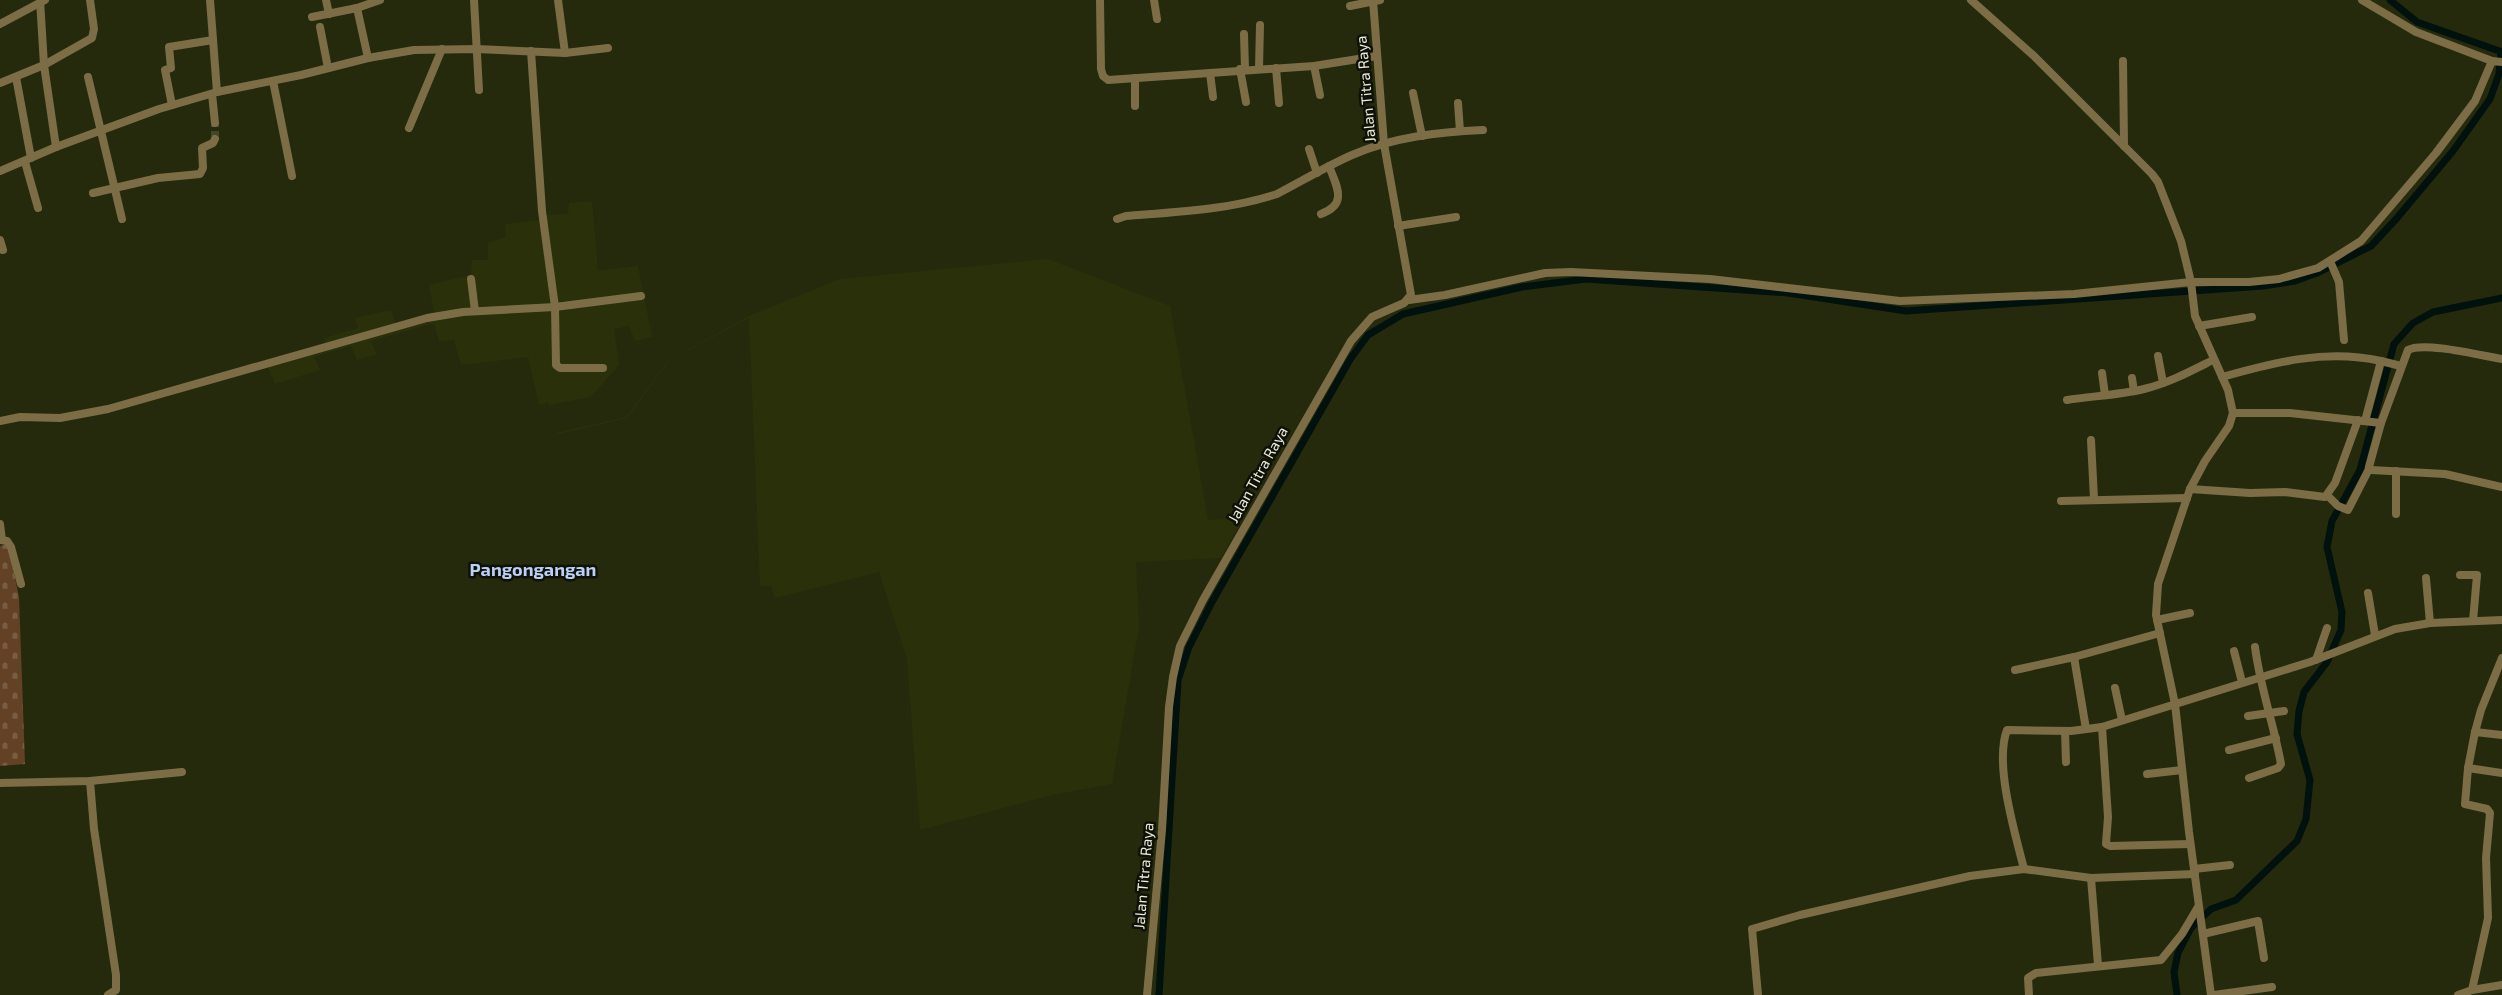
<svg xmlns="http://www.w3.org/2000/svg" width="2502" height="995" font-family="'Exo 2',sans-serif">
<style>
.built{fill:#2a300a}
.cemetery{fill:url(#cemetery-stones)}
.lines{fill:none;stroke-linecap:round;stroke-linejoin:round}
.canal{stroke:#01110d;stroke-width:7}
.minor-tunnel{stroke:#42472c;stroke-width:8;stroke-dasharray:8 4;stroke-linecap:butt}
.minor{stroke:#7c6d46;stroke-width:8}
.labels{text-anchor:middle;stroke-width:5;stroke-linejoin:round;paint-order:stroke}
.street-label{font-size:15px;fill:#e7ebda;stroke:#0f1106}
.quarter-label{font-size:18px;font-weight:bold;fill:#bbcff7;stroke:#0f1106}
</style>
<defs>
<pattern id="cemetery-stones" width="16" height="16" patternUnits="userSpaceOnUse" patternTransform="scale(1.25)"><rect width="16" height="16" fill="#624125"/><path d="M2 7V4a2 2 0 0 1 4 0v3zM10 15v-3a2 2 0 0 1 4 0v3z" fill="#785d44"/></pattern>
</defs>
<rect width="100%" height="100%" fill="#252a0d"/>
<path class="built" d="M592 201 598 271 638 266 652 337 635 341 629 326 614 329 619 365 591 397 549 405 556 433 626 417 669 360 747 317 840 279 1048 259 1170 306 1208 520 1243 518 1221 558 1136 562 1139 626 1112 784 1052 795 920 830 907 659 879 572 775 598 771 586H760L749 318 670 360 627 418 556 435 548 402 539 405 528 357 461 365 454 340 439 341 434 323 371 341 377 354 357 360 351 346 314 357 320 370 275 384 265 360 326 344 324 338 358 328 355 318 391 310 396 324 434 312 429 285 471 275 472 260H488V243L506 237 505 224 540 220 539 215 568 214 569 203Z"/>
<path class="cemetery" d="M8 544 19 597 25 764 0 766V546Z"/>
<g class="lines">
<g class="canal">
<path d="M2390 0 2417 22 2502 52"/>
<path d="M1159 995 1178 680 1189 647 1212 602 1351 358 1368 335 1403 314 1522 287 1586 279 1788 293 1906 311 2263 286 2295 281 2317 273 2371 246 2397 218 2453 151 2490 99 2499 74 2501 52"/>
<path d="M2177 995 2174 972 2178 953 2191 928 2211 909 2236 900 2297 841 2306 819 2310 780 2297 734 2299 711 2304 692 2327 662 2341 630 2342 612 2327 547 2332 521 2360 470 2394 344 2413 323 2433 312 2502 298"/>
</g>
<path class="minor-tunnel" d="M215 139V123"/>
<g class="minor">
<path d="M40 0 44 65 56 147"/>
<path d="M210 0 217 92"/>
<path d="M326 0 329 14"/>
<path d="M474 0 479 90"/>
<path d="M558 0 565 53"/>
<path d="M1100 0 1101 69 1103 76 1108 80 1314 66 1377 56"/>
<path d="M1154 0 1157 19"/>
<path d="M1971 0 2034 56 2152 174 2158 182 2181 241 2191 282 2195 316 2228 390 2233 413 2229 426 2205 461 2190 489 2158 584 2156 615 2175 704 2189 832 2211 995"/>
<path d="M2362 0 2416 32 2492 61"/>
<path d="M1350 6 1380 0"/>
<path d="M357 8 368 58"/>
<path d="M312 17 357 8 380 0"/>
<path d="M0 24 45 0"/>
<path d="M320 27 328 68"/>
<path d="M1244 34 1245 69"/>
<path d="M531 51 542 211 555 307 556 365 560 368H603"/>
<path d="M2123 61 2124 146"/>
<path d="M1314 66 1320 95"/>
<path d="M1276 68 1279 103"/>
<path d="M1240 69 1246 102"/>
<path d="M1259 69 1260 25"/>
<path d="M1210 73 1213 97"/>
<path d="M16 77 31 158"/>
<path d="M88 77 122 219"/>
<path d="M1135 78V106"/>
<path d="M273 81 292 176"/>
<path d="M0 83 44 65 92 38 94 29 90 0"/>
<path d="M1413 93 1422 136"/>
<path d="M212 94 215 123"/>
<path d="M1458 103 1460 131"/>
<path d="M172 105 165 70 171 68 169 47 213 40"/>
<path d="M409 128 442 49"/>
<path d="M1309 149 1317 173"/>
<path d="M25 162 38 208"/>
<path d="M0 171 56 147 159 109 217 92 301 75 368 58 414 50 477 49 565 53 608 48"/>
<path d="M93 193 158 178 200 174 203 168 202 148 213 143 215 139"/>
<path d="M1321 214C1348 204 1337 187 1329 166"/>
<path d="M1117 219 1126 216C1177 212 1228 210 1277 194 1302 181 1327 166 1352 155 1393 137 1439 132 1483 130"/>
<path d="M1398 226 1456 217"/>
<path d="M0 240 3 250"/>
<path d="M2330 261 2339 282 2344 340"/>
<path d="M471 279 475 311"/>
<path d="M1409 300 1445 295 1545 273 1571 272 1710 279 1900 301 2074 294 2191 282H2249L2279 279 2318 268 2361 241 2436 153 2475 101 2492 61 2502 62"/>
<path d="M2199 326 2252 317"/>
<path d="M2158 356 2163 383"/>
<path d="M2502 359C2483 356 2423 341 2408 350L2381 423 2369 467 2371 470 2445 474 2502 487"/>
<path d="M2381 361 2401 366"/>
<path d="M2102 373 2105 395"/>
<path d="M2222 377C2275 362 2326 349 2381 361L2365 421"/>
<path d="M2132 378 2134 391"/>
<path d="M2067 400C2093 396 2119 395 2144 389 2169 383 2191 371 2213 360"/>
<path d="M2233 413H2290L2381 423"/>
<path d="M0 421 20 417 60 418 108 409 427 318 463 312 555 307 641 296"/>
<path d="M2091 440 2094 499"/>
<path d="M2396 471V514"/>
<path d="M2190 489 2250 493 2285 492 2325 497 2335 483 2358 420"/>
<path d="M2328 496 2338 506 2348 510 2369 469"/>
<path d="M2061 501 2187 498"/>
<path d="M0 524 2 540"/>
<path d="M0 540 7 541 11 547 21 584"/>
<path d="M2460 575H2477L2473 621"/>
<path d="M2426 578 2430 623"/>
<path d="M2368 593 2375 635"/>
<path d="M2157 620 2190 613"/>
<path d="M2234 651 2242 682"/>
<path d="M2074 657 2086 729"/>
<path d="M2316 660 2327 628"/>
<path d="M2015 670 2074 657 2160 633"/>
<path d="M2115 688 2122 720"/>
<path d="M2248 716 2284 711"/>
<path d="M2102 727 2108 817 2106 844 2110 846 2190 844"/>
<path d="M2065 731 2066 762"/>
<path d="M2475 732 2502 735"/>
<path d="M2229 750 2276 738"/>
<path d="M2468 768 2502 773"/>
<path d="M2147 774 2182 770"/>
<path d="M2249 778 2278 768 2281 764C2274 725 2260 687 2255 647"/>
<path d="M90 781 94 829 116 975V990L108 995"/>
<path d="M0 783 90 781 182 772"/>
<path d="M2024 869C2015 833 1994 764 2007 730L2071 731 2102 727 2310 662 2395 629 2430 623 2502 620"/>
<path d="M2194 869 2230 865"/>
<path d="M2091 878 2098 965"/>
<path d="M2203 934 2258 921 2264 958"/>
<path d="M2472 990 2502 985"/>
<path d="M1147 995 1162 830 1169 707 1173 677 1180 646 1203 600 1351 341 1372 317 1404 303 1411 295 1384 144 1373 0"/>
<path d="M1758 995 1752 929 1800 915 1970 876 2024 869 2091 878 2195 874"/>
<path d="M2029 995 2028 978 2036 973 2161 960 2182 934 2198 907"/>
<path d="M2214 995 2272 987"/>
<path d="M2458 995 2472 990 2488 918 2486 858 2490 813 2487 809 2465 804 2468 768 2475 732 2481 710 2502 658"/>
</g>
</g>
<g class="labels">
<g class="street-label">
<text transform="translate(1366 89) rotate(-95)" y="5">Jalan Titra Raya</text>
<text transform="translate(1258 475) rotate(-61)" y="5">Jalan Titra Raya</text>
<text transform="translate(1144 876) rotate(-85)" y="5">Jalan Titra Raya</text>
</g>
<g class="quarter-label">
<text x="533" y="576">Pangongangan</text>
</g>
</g>
</svg>
